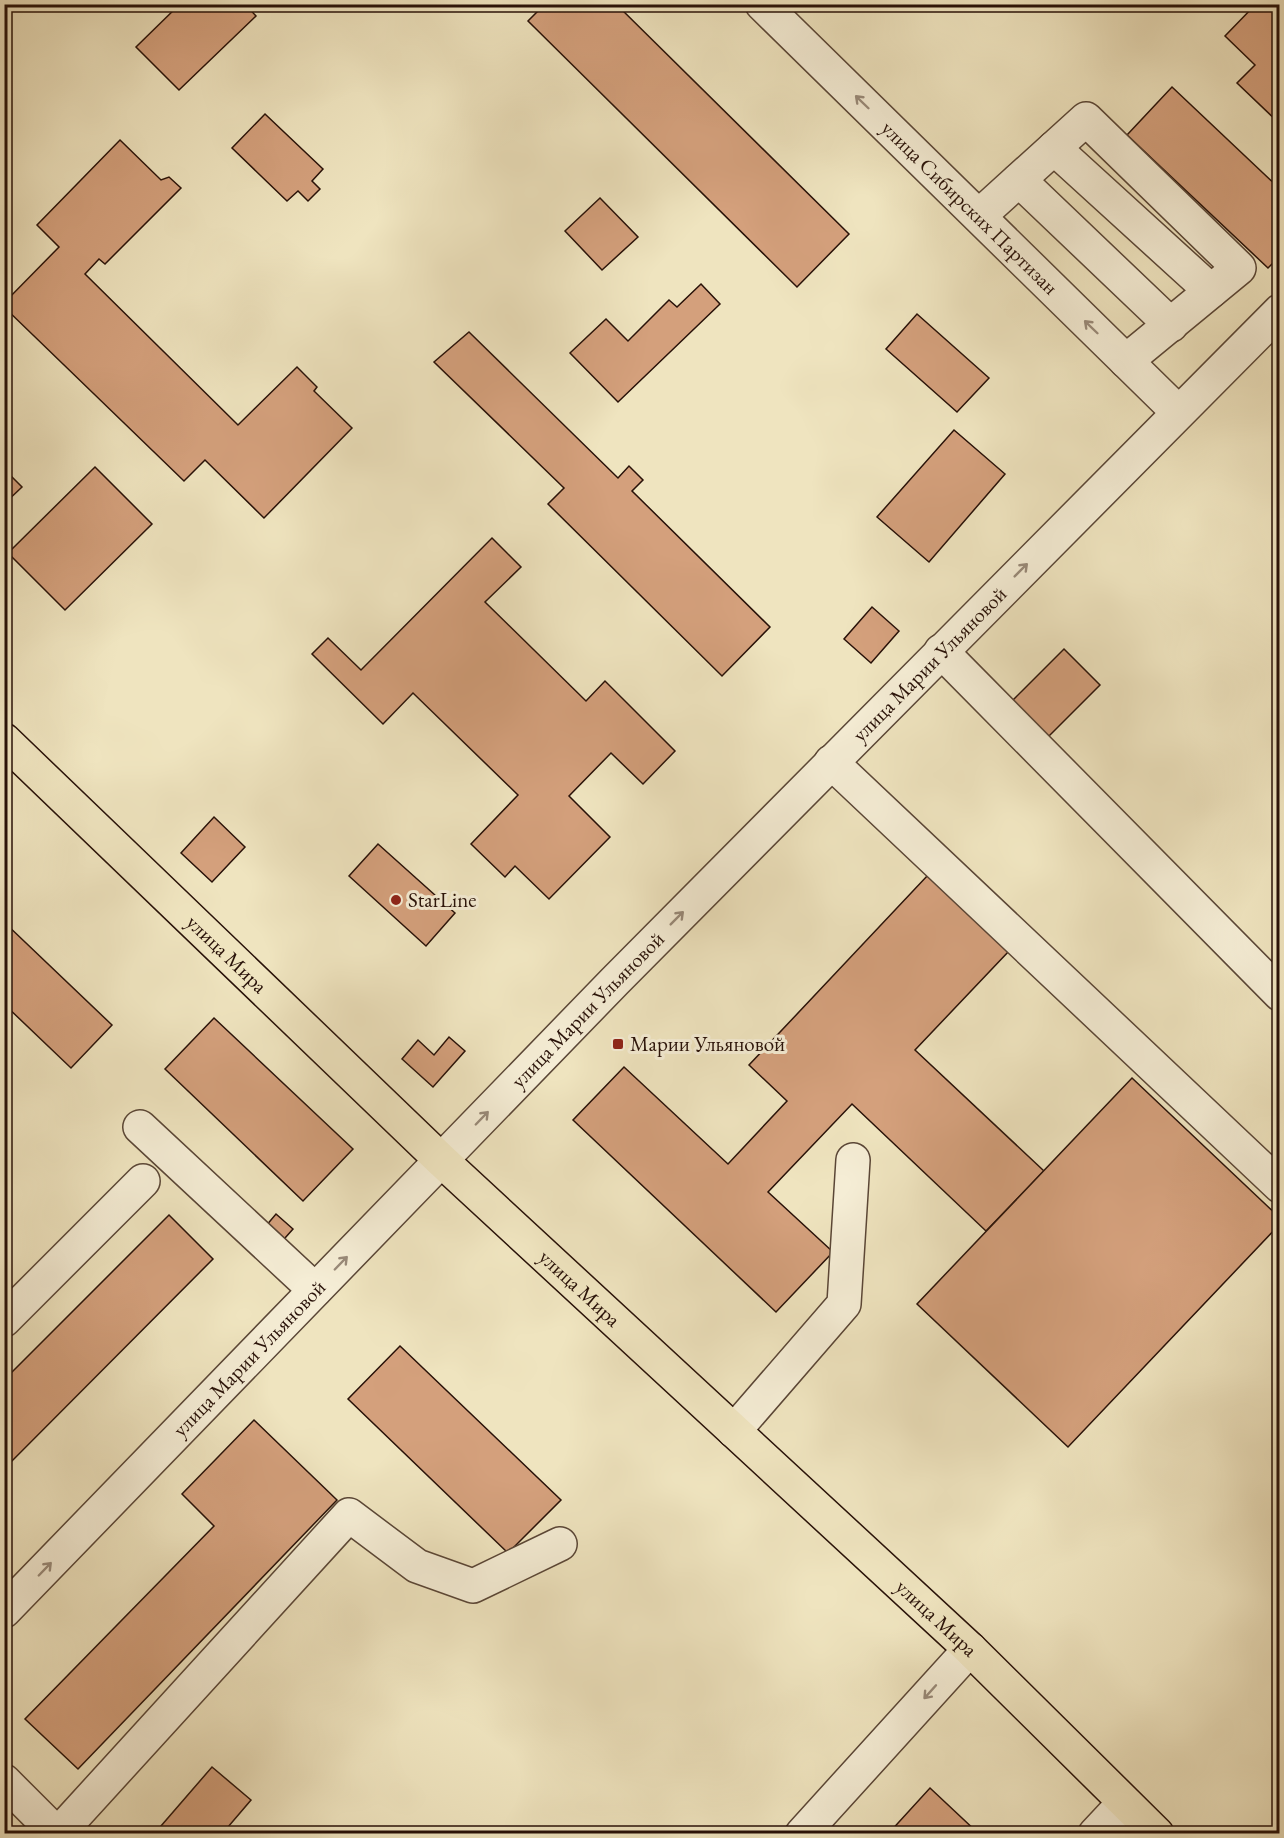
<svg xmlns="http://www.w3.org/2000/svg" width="1284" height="1838" font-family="'EB Garamond',serif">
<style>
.building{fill:#d4a07c;stroke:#281108;stroke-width:1.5}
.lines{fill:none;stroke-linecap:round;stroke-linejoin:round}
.minor-casing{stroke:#5a4636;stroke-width:36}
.major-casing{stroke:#281108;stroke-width:36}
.minor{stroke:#f5edd5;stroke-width:33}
.major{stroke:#efe4bf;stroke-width:33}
.oneway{stroke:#998a79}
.poi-dot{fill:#8f2418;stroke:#f5edd5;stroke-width:2}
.labels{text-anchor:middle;stroke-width:6;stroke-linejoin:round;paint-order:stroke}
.street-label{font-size:21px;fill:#281108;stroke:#f5edd5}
.poi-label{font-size:21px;fill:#281108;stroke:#f5edd5;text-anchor:start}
</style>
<rect width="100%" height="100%" fill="#efe4bf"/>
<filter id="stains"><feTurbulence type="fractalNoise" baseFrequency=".00333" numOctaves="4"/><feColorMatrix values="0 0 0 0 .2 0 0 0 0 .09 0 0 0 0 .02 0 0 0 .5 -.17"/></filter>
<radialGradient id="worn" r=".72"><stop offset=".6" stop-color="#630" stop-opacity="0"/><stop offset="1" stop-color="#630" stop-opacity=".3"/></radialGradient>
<g class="building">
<path d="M180 4H245L256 16 179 90 136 47Z"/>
<path d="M545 4H616L849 234 797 287 528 21Z"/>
<path d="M1256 4H1280V124L1237 83 1255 65 1225 36Z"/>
<path d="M1172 87 1280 189V256L1268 268 1127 135Z"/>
<path d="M265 114 323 169 312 181 320 189 308 201 298 191 287 201 232 148Z"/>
<path d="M120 140 161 180 169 177 181 188 105 264 99 259 85 274 238 425 297 367 317 387 314 391 352 428 264 518 205 460 184 481 4 307V303L59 247 37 225Z"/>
<path d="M600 198 638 237 602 270 565 231Z"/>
<path d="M701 284 720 304 618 402 570 353 606 319 628 341 669 300 677 307Z"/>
<path d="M917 314 989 378 957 412 886 349Z"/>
<path d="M469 332 618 478 629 466 643 480 632 491 770 627 722 676 548 504 564 488 434 362Z"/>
<path d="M954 430 1005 474 929 562 877 517Z"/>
<path d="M95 467 152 524 65 610 8 553Z"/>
<path d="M4 469 22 487 4 504Z"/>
<path d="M492 538 521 567 485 602 586 701 605 681 675 751 643 784 611 753 569 796 610 837 549 899 515 866 505 877 471 844 518 795 413 693 383 724 312 654 328 638 361 670Z"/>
<path d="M872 607 899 631 871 663 844 639Z"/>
<path d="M1064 649 1100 685 1048 737 1012 701Z"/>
<path d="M214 817 245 847 212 882 181 853Z"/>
<path d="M378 844 455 913 426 946 349 876Z"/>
<path d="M928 875 1009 951 915 1050 1044 1171 986 1231 852 1104 768 1192 833 1252 776 1312 573 1120 624 1067 728 1164 787 1101 749 1065Z"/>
<path d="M4 922 112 1025 71 1068 4 1004Z"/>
<path d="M214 1018 353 1149 303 1201 165 1069Z"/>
<path d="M449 1037 465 1051 433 1087 402 1059 418 1040 434 1055Z"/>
<path d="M1132 1078 1280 1218V1224L1068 1447 917 1304Z"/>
<path d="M276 1214 293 1229 277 1247 260 1233Z"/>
<path d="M169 1215 213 1259 4 1469V1380Z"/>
<path d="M400 1346 561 1500 508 1553 348 1399Z"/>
<path d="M254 1420 337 1500 78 1769 25 1719 214 1526 182 1494Z"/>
<path d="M212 1767 251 1800 222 1834H170L161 1826Z"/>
<path d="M930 1788 979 1834H888Z"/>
</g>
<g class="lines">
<g class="minor-casing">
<g id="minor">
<path id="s1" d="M762 4 1178 412"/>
<path d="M1054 148 1211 291"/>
<path d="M1019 180 1171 325"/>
<path d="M979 216 1086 119 1239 268 1126 361"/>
<path d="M941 651 1280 994"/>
<path d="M831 762 1280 1186"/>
<path d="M140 1127 315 1290"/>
<path d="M4 1320 143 1181"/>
<path d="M734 1431 844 1304 853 1160"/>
<path id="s2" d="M4 1611 615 981 1280 311"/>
<path d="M4 1781 57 1834"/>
<path d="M58 1834 349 1515 417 1566 473 1586 560 1544"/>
<path d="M802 1834 970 1649"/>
<path d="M1095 1834 1124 1803"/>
</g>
</g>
<g class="major-casing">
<g id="major">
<path id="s3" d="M4 740 441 1160 970 1649 1157 1834"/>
</g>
</g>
<use href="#minor" class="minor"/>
<use href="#major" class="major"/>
</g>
<defs><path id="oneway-shaft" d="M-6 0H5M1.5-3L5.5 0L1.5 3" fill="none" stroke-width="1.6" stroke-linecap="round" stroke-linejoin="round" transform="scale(1.5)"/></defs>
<g class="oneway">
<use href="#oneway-shaft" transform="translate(862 102) rotate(-136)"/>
<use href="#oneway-shaft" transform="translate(1091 327) rotate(-136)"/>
<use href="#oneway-shaft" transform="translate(1021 570) rotate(-45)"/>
<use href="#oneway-shaft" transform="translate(677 918) rotate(-45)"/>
<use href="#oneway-shaft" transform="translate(482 1118) rotate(-46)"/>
<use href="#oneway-shaft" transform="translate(341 1263) rotate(-46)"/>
<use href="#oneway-shaft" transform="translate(45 1569) rotate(-46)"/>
<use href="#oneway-shaft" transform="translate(930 1692) rotate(132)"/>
</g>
<g class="poi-dot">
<circle cx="396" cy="900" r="6"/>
<rect x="612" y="1038" width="12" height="12" rx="3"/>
</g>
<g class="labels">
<g class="street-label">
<text dy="7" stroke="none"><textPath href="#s1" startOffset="291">улица Сибирских Партизан</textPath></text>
<text dy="7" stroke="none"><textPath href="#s2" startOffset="1324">улица Марии Ульяновой</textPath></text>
<text dy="7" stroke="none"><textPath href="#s3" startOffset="309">улица Мира</textPath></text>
<text dy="7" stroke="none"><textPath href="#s2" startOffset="838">улица Марии Ульяновой</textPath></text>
<text dy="7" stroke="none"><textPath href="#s3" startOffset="795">улица Мира</textPath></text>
<text dy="7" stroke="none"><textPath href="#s2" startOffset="352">улица Марии Ульяновой</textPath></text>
<text dy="7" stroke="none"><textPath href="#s3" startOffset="1281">улица Мира</textPath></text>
</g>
<g class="poi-label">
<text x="408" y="907">StarLine</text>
<text x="630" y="1051">Марии Ульяновой</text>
</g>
</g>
<rect width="1284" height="1838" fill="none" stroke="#efe4bf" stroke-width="24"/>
<rect x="6" y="6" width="1272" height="1826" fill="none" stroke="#281108" stroke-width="3"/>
<rect x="12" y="12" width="1260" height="1814" fill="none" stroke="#281108" stroke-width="1.5"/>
<rect width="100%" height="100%" filter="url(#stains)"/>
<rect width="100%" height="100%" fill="url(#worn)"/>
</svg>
